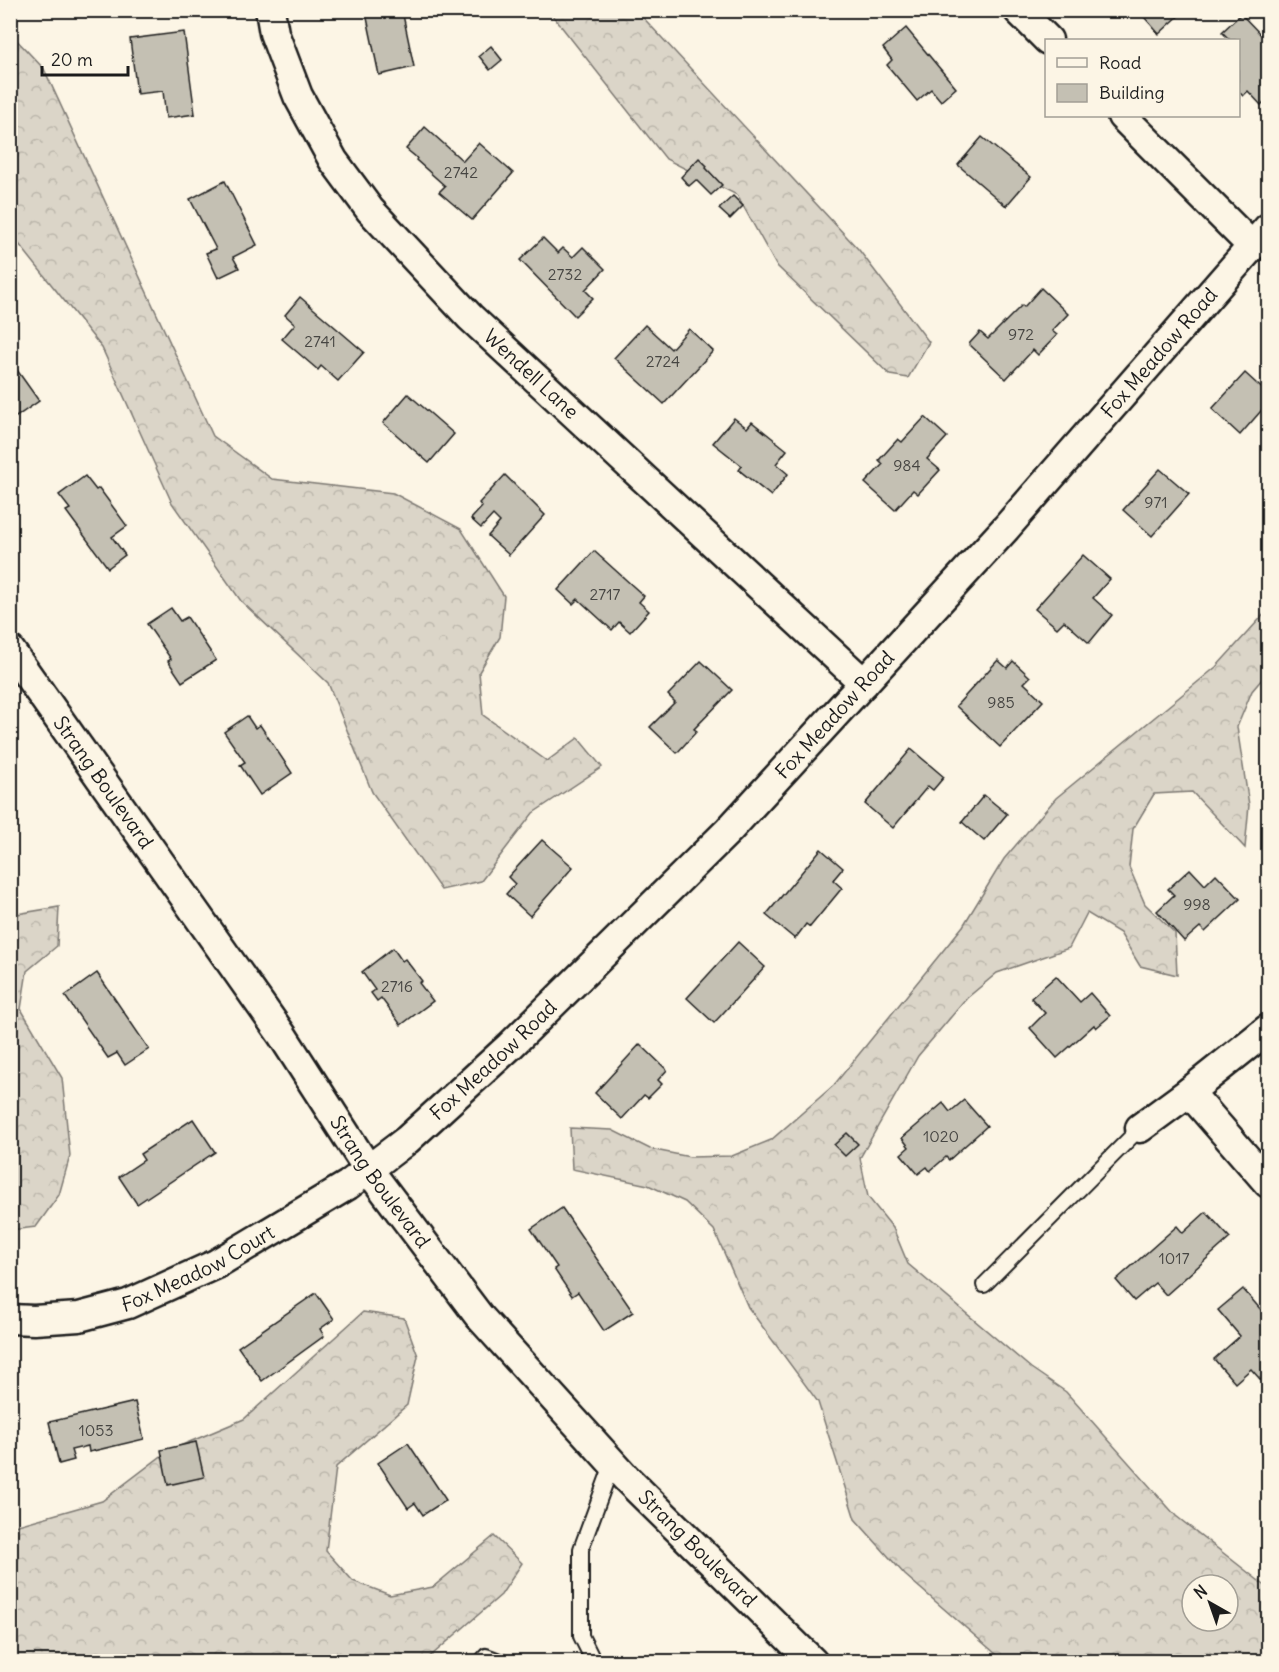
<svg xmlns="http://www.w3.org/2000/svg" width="1279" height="1672" font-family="Delius,sans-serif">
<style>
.forest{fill:url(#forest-crowns);stroke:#7c7872;stroke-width:1.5;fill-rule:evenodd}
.building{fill:#c4c0b3;stroke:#1c1c1c;stroke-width:1.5}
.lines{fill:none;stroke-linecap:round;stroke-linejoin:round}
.service-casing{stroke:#1c1c1c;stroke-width:18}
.minor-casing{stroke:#1c1c1c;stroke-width:33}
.service{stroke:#fcf5e5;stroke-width:14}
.minor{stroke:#fcf5e5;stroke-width:28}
.labels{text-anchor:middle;stroke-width:4.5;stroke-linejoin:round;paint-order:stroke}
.number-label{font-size:16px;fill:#464542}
.street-label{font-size:20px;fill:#1c1c1c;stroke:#fcf5e5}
</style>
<defs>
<pattern id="forest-crowns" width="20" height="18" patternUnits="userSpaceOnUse" patternTransform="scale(1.5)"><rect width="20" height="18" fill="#dbd5c8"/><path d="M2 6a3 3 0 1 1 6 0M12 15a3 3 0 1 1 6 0" fill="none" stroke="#bbb6ab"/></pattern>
</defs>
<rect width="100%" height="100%" fill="#fcf5e5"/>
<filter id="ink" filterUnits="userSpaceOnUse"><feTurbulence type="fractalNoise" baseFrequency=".0167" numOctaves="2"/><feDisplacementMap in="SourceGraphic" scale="12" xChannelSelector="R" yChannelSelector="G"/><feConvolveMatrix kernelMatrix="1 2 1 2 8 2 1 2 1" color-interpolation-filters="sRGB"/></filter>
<g filter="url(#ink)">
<g class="forest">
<path d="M549 11H637L859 250 929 342 908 378 890 375 776 265 737 195 666 159Z"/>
<path d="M10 33 44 69 213 436 272 479 393 493 461 529 504 596 500 637 479 672 483 715 547 761 578 738 602 767 533 813 481 881 441 890 372 792 328 683 241 601 172 503 102 348 11 234Z"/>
<path d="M1268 610V672L1252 691 1237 727 1249 805 1245 848 1192 792 1154 794 1133 829 1129 867 1145 904 1175 933 1177 975 1140 966 1120 933 1087 913 1069 948 997 973 967 998 918 1056 860 1158 868 1197 893 1228 908 1264 1031 1368 1066 1392 1176 1516 1268 1588V1661H1004L905 1575 855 1519 818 1402 748 1307 714 1230 685 1202 648 1185 572 1169 570 1128 612 1130 650 1149 690 1157 732 1156 771 1140 834 1085 963 926 1004 859 1056 798 1216 667ZM1192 1585H1228V1621H1192Z"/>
<path d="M59 907 57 946 27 971 21 1009 62 1078 70 1156 59 1195 36 1227 11 1230V915Z"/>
<path d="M363 1312 404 1318 418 1356 407 1405 336 1467 326 1551 353 1581 390 1595 433 1587 494 1536 522 1563 501 1595 425 1661 11 1662V1527L102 1501 168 1451 244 1419Z"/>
</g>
<g class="building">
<path d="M362 10H402L414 67 379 75 366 13 363 14Z"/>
<path d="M1138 10H1181L1183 12 1159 34Z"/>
<path d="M1241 14 1265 39 1268 36V98L1261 105 1248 91 1243 96 1238 91V40H1230L1222 32Z"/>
<path d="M906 28 956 88 941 101 931 89 917 101 887 65 892 60 883 48Z"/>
<path d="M184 32 195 114 166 118 163 91 137 94 130 39Z"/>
<path d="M491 46 502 60 490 70 479 56Z"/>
<path d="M425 127 463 161 479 143 513 173 472 220 439 192 445 186 416 160 417 158 406 149Z"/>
<path d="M982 137 1031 177 1006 206 958 165Z"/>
<path d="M699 158 707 166 706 168 722 185 711 195 696 180 689 186 681 177Z"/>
<path d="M225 181 257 245 233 257 239 268 218 278 206 253 216 249 190 199Z"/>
<path d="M733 196 743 206 730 219 719 209Z"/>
<path d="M543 238 558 253 563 248 573 257 583 247 605 269 585 290 593 298 575 316 520 260Z"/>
<path d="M1041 288 1068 314 1052 331 1057 335 1038 355 1033 350 1006 379 969 344 980 332 988 339 1022 305 1024 307Z"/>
<path d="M300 297 364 352 338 381 321 366 318 370 282 339 295 324 285 315Z"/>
<path d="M645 325 671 349 689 329 713 351 664 404 614 358Z"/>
<path d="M12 363 39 401 10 421V364Z"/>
<path d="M1245 373 1268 394V403L1240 435 1212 409Z"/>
<path d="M408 394 454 434 429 463 383 423Z"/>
<path d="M925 417 947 437 927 459 940 470 918 494 913 490 895 510 865 483 883 464 879 460 898 439 902 442Z"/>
<path d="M734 418 747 428 752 422 787 450 776 464 788 474 771 496 739 470 742 466 713 443Z"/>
<path d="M1160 469 1189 494 1152 536 1123 510Z"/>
<path d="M505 475 545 515 509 555 488 536 500 522 493 515 481 528 471 519 482 507 479 503Z"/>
<path d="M85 476 96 490 99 488 127 526 112 537 125 555 108 568 66 511 70 509 59 495Z"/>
<path d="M594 551 644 596 639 602 649 611 630 632 619 622 612 630 578 599 573 604 558 590Z"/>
<path d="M1083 555 1110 579 1093 598 1112 615 1089 643 1064 621 1057 628 1035 609Z"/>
<path d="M171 608 180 621 187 617 216 660 182 682 168 661 171 659 147 624Z"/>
<path d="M998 660 1007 668 1013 661 1030 677 1024 683 1043 701 1000 747 956 706Z"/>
<path d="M701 661 732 690 694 729 697 731 677 753 650 727 675 702 668 695Z"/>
<path d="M247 716 255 728 260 725 292 773 260 795 240 765 245 762 224 732Z"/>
<path d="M911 749 944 777 933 790 928 786 893 828 865 804Z"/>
<path d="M984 795 1007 814 984 841 962 822Z"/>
<path d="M542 840 573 867 530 916 506 894 515 884 508 877Z"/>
<path d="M821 849 843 868 833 880 842 888 810 927 806 924 795 939 766 915Z"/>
<path d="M1190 869 1205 885 1216 874 1240 899 1205 932 1200 927 1184 941 1157 911 1174 895 1168 889Z"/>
<path d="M738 942 765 967 714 1023 687 998Z"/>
<path d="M393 948 402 961 405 959 422 981 419 983 433 1001 401 1025 381 998 377 1001 371 993 375 990 362 972Z"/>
<path d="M97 973 149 1049 125 1065 117 1053 108 1058 65 996Z"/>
<path d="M1056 976 1080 1002 1090 993 1110 1016 1096 1028 1094 1025 1057 1058 1030 1028 1045 1013 1031 998Z"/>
<path d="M640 1044 667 1070 658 1080 662 1084 648 1098 644 1095 622 1119 595 1093Z"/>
<path d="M964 1100 987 1126 949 1160 946 1157 930 1171 927 1167 918 1174 901 1154 909 1147 902 1138 943 1103 950 1112Z"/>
<path d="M193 1119 215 1152 137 1204 119 1177 144 1160 140 1154Z"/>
<path d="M847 1133 858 1144 845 1156 834 1145Z"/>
<path d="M562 1208 633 1312 604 1331 578 1292 572 1296 554 1269 557 1267 531 1229Z"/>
<path d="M1206 1212 1230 1238 1166 1295 1155 1283 1134 1301 1116 1280 1177 1226 1183 1233Z"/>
<path d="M1243 1289 1268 1318 1265 1320 1268 1324V1388L1251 1369 1235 1383 1214 1359 1240 1336 1218 1310Z"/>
<path d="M316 1293 334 1319 320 1329 324 1336 262 1381 238 1347Z"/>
<path d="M135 1402 144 1439 89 1452 88 1446 71 1450 74 1460 59 1464 49 1422Z"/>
<path d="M196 1442 204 1477 168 1485 161 1450Z"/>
<path d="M408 1443 446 1500 423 1515 415 1503 408 1508 378 1463Z"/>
</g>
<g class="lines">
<g class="service-casing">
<g id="service">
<path d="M984 1285 1140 1128"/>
<path d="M481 1662 486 1656 502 1662"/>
<path d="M594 1662 581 1636V1549L613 1462"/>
</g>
</g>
<g class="minor-casing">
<g id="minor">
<path id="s1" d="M270 10 274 33 298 96 333 160 370 210 470 317 864 683"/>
<path d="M1018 10 1048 40"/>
<path d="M1122 116 1252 246"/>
<path id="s2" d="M10 650 282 1035 368 1169 479 1316 626 1478 813 1662"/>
<path d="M1189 1092 1268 1183"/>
<path d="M1140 1128 1189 1092 1268 1029"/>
<path id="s3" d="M10 1319 34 1320 79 1317 128 1304 216 1264 348 1185 407 1140 510 1046 729 830 1006 528 1268 228"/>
</g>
</g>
<use href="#service" class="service"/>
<use href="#minor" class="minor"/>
</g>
</g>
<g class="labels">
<g class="number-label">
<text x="461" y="178">2742</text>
<text x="565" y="280">2732</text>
<text x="1021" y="340">972</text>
<text x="320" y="347">2741</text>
<text x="663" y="367">2724</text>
<text x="907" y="471">984</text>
<text x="1156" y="508">971</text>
<text x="605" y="600">2717</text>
<text x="1001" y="708">985</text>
<text x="1197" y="910">998</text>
<text x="397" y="992">2716</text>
<text x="941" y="1142">1020</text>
<text x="1174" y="1264">1017</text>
<text x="96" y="1436">1053</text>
</g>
<g class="street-label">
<text dy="7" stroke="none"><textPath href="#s3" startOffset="1534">Fox Meadow Road</textPath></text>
<text dy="7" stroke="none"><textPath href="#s1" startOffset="456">Wendell Lane</textPath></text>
<text dy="7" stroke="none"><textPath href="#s3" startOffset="1048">Fox Meadow Road</textPath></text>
<text dy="7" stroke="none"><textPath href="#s2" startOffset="162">Strang Boulevard</textPath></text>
<text dy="7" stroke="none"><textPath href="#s3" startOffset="562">Fox Meadow Road</textPath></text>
<text dy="7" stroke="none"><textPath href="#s2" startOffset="648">Strang Boulevard</textPath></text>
<text dy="7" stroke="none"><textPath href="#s3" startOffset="198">Fox Meadow Court</textPath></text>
<text dy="7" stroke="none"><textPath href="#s2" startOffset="1134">Strang Boulevard</textPath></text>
</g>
</g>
<rect width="1279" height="1672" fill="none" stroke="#fcf5e5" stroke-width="36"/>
<rect x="18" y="18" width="1243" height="1636" fill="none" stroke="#1c1c1c" stroke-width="2" filter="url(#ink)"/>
<rect x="1045" y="39" width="195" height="78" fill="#fcf5e5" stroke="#a29e95" stroke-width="1.5"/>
<rect x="1057" y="58" width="30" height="9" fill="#fcf5e5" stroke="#a29e95" stroke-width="1.5"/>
<text x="1099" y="69" font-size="18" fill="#1c1c1c">Road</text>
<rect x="1057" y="84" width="30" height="18" fill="#c4c0b3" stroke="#a29e95" stroke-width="1.5"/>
<text x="1099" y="99" font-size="18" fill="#1c1c1c">Building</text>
<g transform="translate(1210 1603) rotate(320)"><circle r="28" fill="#fcf5e5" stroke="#a29e95" stroke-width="1.5"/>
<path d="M0-4.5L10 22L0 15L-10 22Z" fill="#1c1c1c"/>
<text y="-9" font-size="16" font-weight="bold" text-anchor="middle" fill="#1c1c1c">N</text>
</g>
<path d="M42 66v9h86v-9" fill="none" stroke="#1c1c1c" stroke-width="3"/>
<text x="51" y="66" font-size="18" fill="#1c1c1c" stroke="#fcf5e5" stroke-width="4.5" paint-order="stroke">20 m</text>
</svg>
